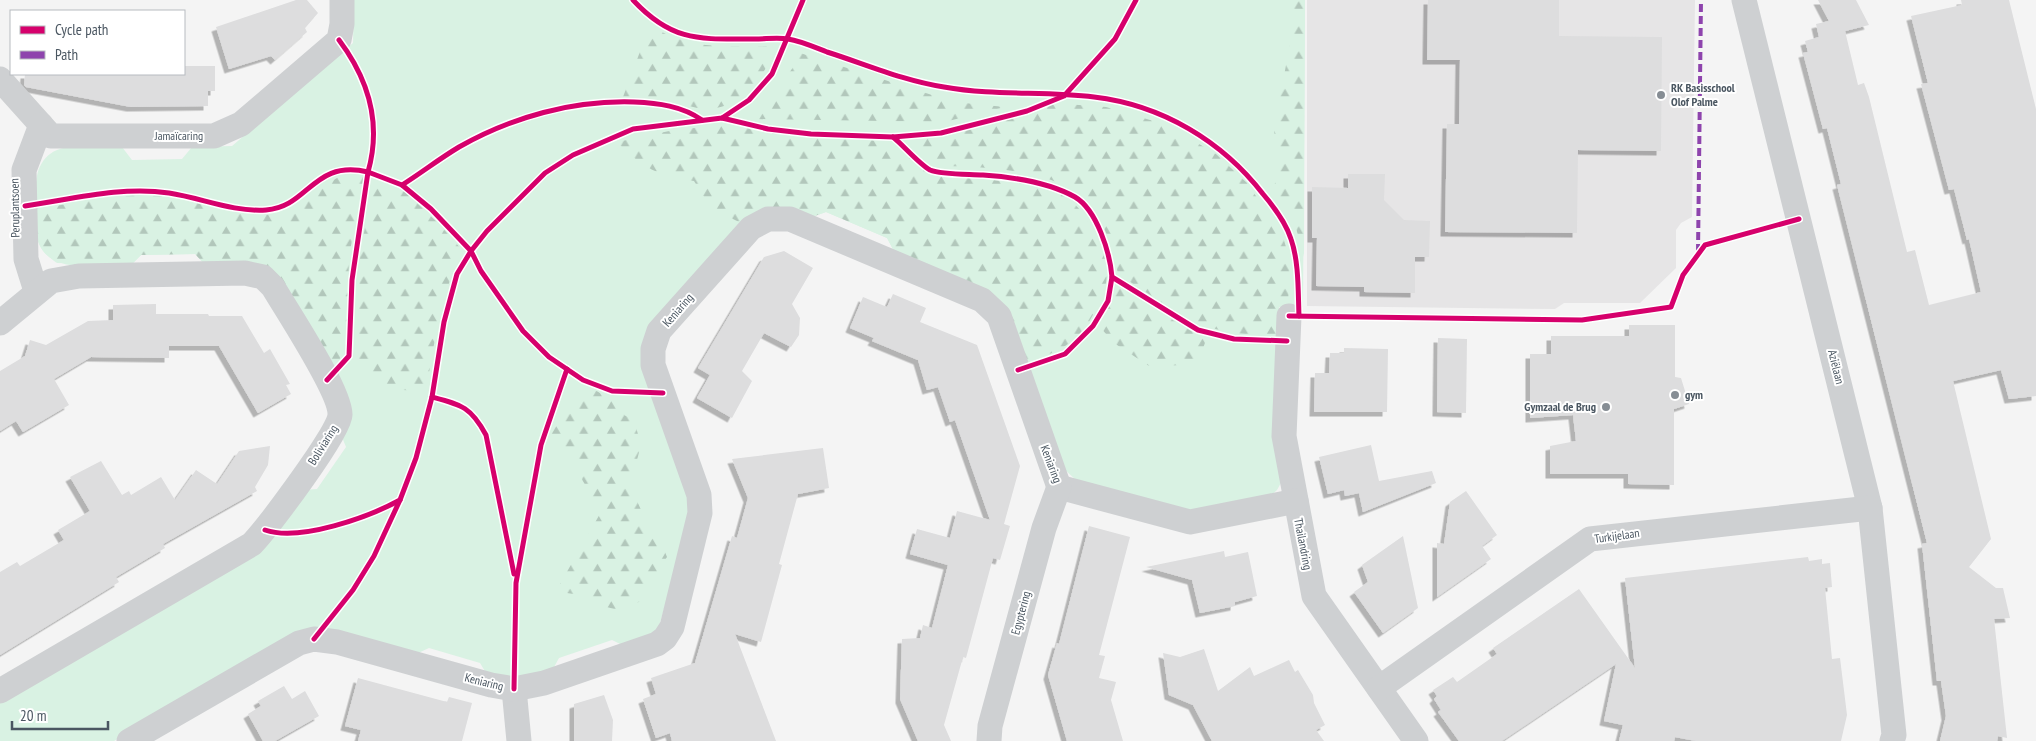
<svg xmlns="http://www.w3.org/2000/svg" width="2036" height="741" font-family="'PT Sans Narrow',sans-serif">
<style>
.education{fill:#e6e5e6}
.green{fill:#d9f2e3}
.forest{fill:url(#forest-firs)}
.building{fill:#ddddde;filter:url(#shadow)}
.lines{fill:none;stroke-linecap:round;stroke-linejoin:round}
.minor{stroke:#ced0d2;stroke-width:25}
.quiet{stroke:#8e44ad;stroke-width:4;stroke-dasharray:8 4;stroke-linecap:butt}
.cycleway-casing{stroke:#fff;stroke-width:8}
.cycleway{stroke:#d6006c;stroke-width:5}
.poi-dot{fill:#868d94;stroke:#fff;stroke-width:2}
.labels{text-anchor:middle;stroke-width:4;stroke-linejoin:round;paint-order:stroke}
.poi-label{font-size:12px;font-weight:bold;fill:#4a5661;stroke:#fff;text-anchor:start}
.street-label{font-size:12px;fill:#4a5661;stroke:#fff}
</style>
<defs>
<pattern id="forest-firs" width="22" height="20" patternUnits="userSpaceOnUse" patternTransform="scale(1.25)"><rect width="22" height="20" fill="#d9f2e3"/><path d="M5 1l3.5 6h-7zM16 11l3.5 6h-7z" fill="#b2c7bb"/></pattern>
<filter id="shadow"><feDropShadow dx="-4.5" dy="4.5" stdDeviation="0" flood-color="#0004"/></filter>
</defs>
<rect width="100%" height="100%" fill="#f4f4f4"/>
<path class="education" d="M1307 0H1695L1692 217 1681 223 1676 230V268L1640 303H1564L1555 309 1307 306Z"/>
<path class="green" d="M354 0H1305L1303 307H1279L1277 439 1282 481 1277 490 1269 497 1195 512 1077 481 1063 468 1007 315 895 253 887 238 826 212 809 218 786 210 654 324 692 512 657 633 624 646 612 640 559 658 553 669 522 680 486 673 480 663 429 648 416 654 330 630 268 651 114 741H0V702L251 553 304 490 317 489 346 447 279 280 206 266 196 254 141 255 131 265 57 263C50 258 43 253 39 244 34 231 34 190 37 176 38 168 44 158 50 154 68 141 102 147 122 147L132 160 182 159 192 147 232 146 353 43Z"/>
<g class="forest">
<path d="M1289 0H1305L1304 257 1296 228 1273 192 1277 174 1274 128 1291 39Z"/>
<path d="M650 25C691 52 731 46 778 46 764 75 743 108 707 109 696 109 684 104 673 102 656 100 639 98 623 97Z"/>
<path d="M800 53 954 102 1005 107 944 122 756 119 794 66Z"/>
<path d="M1052 103 1106 107 1167 125 1216 154 1247 183 1282 234 1290 260 1288 307H1279L1278 336C1255 335 1231 334 1209 327 1177 315 1147 292 1118 274 1102 186 1056 173 976 167 960 166 941 168 927 160 920 156 913 148 907 142L1007 120Z"/>
<path d="M726 125C761 130 796 136 831 139 845 140 876 139 888 143 907 150 917 170 939 174 977 182 1036 177 1069 199 1082 209 1090 225 1098 239 1105 253 1110 275 1104 290 1086 337 1071 348 1025 363L1007 315 895 253 887 238 826 212 809 218 743 224 711 208 694 181C659 176 642 168 617 142L674 130Z"/>
<path d="M347 173H365L349 256 347 342 339 361 331 369 279 280 206 266 195 254 141 255 131 265C101 265 44 277 37 236 35 228 36 218 36 209 76 203 120 193 161 196 198 199 237 221 274 214 299 209 323 183 347 173Z"/>
<path d="M375 177 399 186 439 224 462 250C441 295 434 343 426 392L392 389 352 357 358 339 360 253Z"/>
<path d="M1116 286 1191 331 1207 337 1200 357 1191 365 1149 366 1114 343 1099 326Z"/>
<path d="M586 385 607 397 628 404 624 415 634 420 641 445 630 486 649 527 660 540 667 557 656 573 646 581V598L622 611 599 605 594 597 560 592V584L601 512 559 440H548C550 416 555 411 577 404V389Z"/>
</g>
<g class="building">
<path d="M296 0H307L318 13 305 28 307 32 275 60 271 56 229 69 216 27Z"/>
<path d="M1428 0H1559V36L1662 37 1661 151 1578 150 1577 233 1445 232 1447 124H1459L1460 60H1427Z"/>
<path d="M1818 0H1856L1869 25 1845 31 1858 85 1864 83 1869 97 1907 252 1915 250 1929 305 1981 292 1969 239 1967 240 1954 189 1949 190 1921 84 1928 83 1911 16 1962 5 1961 0H2009L2036 109V396L2009 399 2001 370 1953 381 1991 539 1969 567 1996 588H2003L2010 618 1994 619 2007 738 1998 736 1997 741H1940L1946 716 1941 681H1937L1922 544 1927 543 1837 185 1841 184 1827 128 1823 129 1803 53 1808 52 1805 41 1819 37 1816 24 1829 21Z"/>
<path d="M184 66H215V91H208V106L131 107 26 87 24 85 25 74H184Z"/>
<path d="M1348 174H1385L1384 200 1404 220 1430 221 1429 257H1415V293L1364 292V287L1316 286 1317 238H1312V187L1348 188Z"/>
<path d="M784 251 813 268 792 304 800 318 799 335 791 347 764 333 742 371 752 381 732 418 697 398 710 375 698 368 764 257Z"/>
<path d="M893 294 926 308 920 322 977 345 1020 466 1004 524 1010 526 1000 560 993 558 966 658 963 657 944 725 951 741H918L900 699 902 639 920 638 923 625 932 628 948 565 910 554 917 529 950 538 957 511 990 520 955 420 950 422 938 387 927 390 918 360 872 341 874 338 850 328 863 297 887 307Z"/>
<path d="M156 304V314H208L209 316H242L264 353 270 349 290 384 286 385 291 394 258 413 219 346H169V358L91 357 54 379 69 405 23 432 16 421 0 431V371L25 356 30 340 46 345 88 321 113 320V305Z"/>
<path d="M1629 325H1675V377L1681 378 1689 404 1674 409V485L1628 484V474H1550V446L1576 441 1573 415 1530 418V354H1551V336H1629Z"/>
<path d="M1438 338 1467 339 1466 413 1437 412Z"/>
<path d="M1344 348 1388 349 1387 412H1314L1315 373H1329L1330 353H1344Z"/>
<path d="M1371 445 1379 481 1432 471 1436 483 1363 512 1359 493 1345 496 1344 490 1328 494 1319 457Z"/>
<path d="M270 446 268 465 255 487 257 491 163 544 165 548 116 577 119 582 0 655V572L17 562 20 566 64 540 58 530 90 511 70 477 101 461 122 495 129 491 131 495 161 477 175 500 196 470 217 484 239 451Z"/>
<path d="M823 448 829 488 798 494 779 564 782 565 761 642 735 634 776 741H672L670 733 656 738 643 699 656 694 651 678 695 663 732 536 737 538 748 498 732 459Z"/>
<path d="M1466 491 1497 535 1482 546 1491 559 1437 597V543L1444 544 1450 502Z"/>
<path d="M1089 526 1130 537 1099 655 1105 656 1099 678 1116 682 1111 700 1123 741H1067L1048 675 1057 643 1059 644Z"/>
<path d="M1403 536 1418 608 1383 633 1354 592 1368 582 1362 565Z"/>
<path d="M1224 551 1225 557 1248 552 1257 596 1235 602V606L1200 613 1192 580 1146 567Z"/>
<path d="M1808 557 1809 561 1822 559V564L1830 563 1832 587 1825 588 1832 659 1840 658 1847 715 1841 741H1696L1675 737 1674 741H1619L1623 725 1604 721 1616 664 1502 741H1459L1438 712 1441 710 1434 699 1437 696 1433 690 1453 677 1457 682 1497 654 1493 648 1579 589 1635 668 1625 578Z"/>
<path d="M1204 649 1218 691 1250 667 1254 676 1289 660 1295 672 1298 670 1313 695 1314 703 1325 725 1316 730 1324 741H1212L1193 705 1169 695 1163 653 1180 657Z"/>
<path d="M358 678 447 702 449 697 472 703 462 741H358L361 730 345 726Z"/>
<path d="M284 686 292 699 305 691 319 716 275 741H263L248 714 261 706 258 701Z"/>
<path d="M604 695 613 720 612 741H574V704Z"/>
</g>
<g class="lines">
<g class="minor">
<path d="M1744 0 1870 508 1894 735 1892 741"/>
<path d="M0 79 51 136H214L241 124 339 40 342 24V0"/>
<path d="M36 291 26 259 24 170 41 125"/>
<path d="M1289 316 1284 436 1314 596 1416 741"/>
<path d="M0 323 51 281 79 276 245 273 263 277 273 287C287 311 341 392 340 415 340 432 267 528 252 544L0 691"/>
<path d="M1059 487 1190 522 1296 501"/>
<path d="M1379 688 1590 539 1870 508"/>
<path d="M514 689 519 741"/>
<path d="M129 741 299 643 314 639 337 642 491 685 514 689 544 683 657 644 665 638 672 627 700 513 699 495 653 365V349L659 331 751 228 768 219H790L982 300 999 316 1059 487"/>
<path d="M989 741 990 726 1044 528 1059 487"/>
</g>
<path class="quiet" d="M1698 252 1701 0"/>
<g class="cycleway-casing">
<g id="cycleway">
<path d="M633 0C673 43 701 39 755 39 766 39 778 37 788 39 801 41 814 47 827 52 865 64 904 81 944 87 993 96 1045 91 1094 97 1162 105 1222 141 1263 194 1274 207 1286 223 1291 239 1299 262 1298 291 1299 316"/>
<path d="M722 118 768 129 811 134 893 137 941 133 1027 111 1064 96 1115 39 1136 0"/>
<path d="M893 137C903 145 919 164 930 170 942 175 969 174 983 175 1013 177 1048 182 1075 197 1097 210 1110 253 1112 277L1198 330 1234 339 1287 341"/>
<path d="M402 185C421 173 439 159 459 147 512 117 573 100 634 102 658 103 682 106 702 120"/>
<path d="M25 206C73 199 121 186 169 193 202 198 232 212 266 210 309 207 313 159 368 172 382 123 369 80 339 40"/>
<path d="M1289 316 1582 320 1671 307 1683 275 1705 245 1799 219"/>
<path d="M1018 370 1065 354 1093 326 1108 301 1112 277"/>
<path d="M327 380 349 356 352 280 368 172 402 185 431 209 471 251 481 271 523 331 549 357 583 380 612 391 663 393"/>
<path d="M432 397C462 405 471 407 486 435L514 574"/>
<path d="M265 530C300 542 369 517 400 500"/>
<path d="M314 639 353 590 374 556 400 500 416 458 432 397 444 322 457 274 471 251 487 231 545 173 573 155 633 129 722 118 749 100 772 74 803 0"/>
<path d="M514 689 516 583 541 445 567 369"/>
</g>
</g>
<use href="#cycleway" class="cycleway"/>
</g>
<g class="poi-dot">
<circle cx="1661" cy="95" r="5"/>
<circle cx="1675" cy="395" r="5"/>
<circle cx="1606" cy="407" r="5"/>
</g>
<g class="labels">
<g class="poi-label">
<text x="1671" y="92">RK Basisschool<tspan x="1671" dy="14">Olof Palme</tspan></text>
<text x="1685" y="399">gym</text>
<text x="1596" y="411" text-anchor="end">Gymzaal de Brug</text>
</g>
<g class="street-label">
<text x="179" y="140">Jamaïcaring</text>
<text transform="translate(15 208) rotate(-91)" y="4">Peruplantsoen</text>
<text transform="translate(678 310) rotate(-49)" y="4">Keniaring</text>
<text transform="translate(1836 367) rotate(76)" y="4">Aziëlaan</text>
<text transform="translate(323 445) rotate(-58)" y="4">Boliviaring</text>
<text transform="translate(1051 464) rotate(69)" y="4">Keniaring</text>
<text transform="translate(1617 536) rotate(-8)" y="4">Turkijelaan</text>
<text transform="translate(1303 544) rotate(79)" y="4">Thailandring</text>
<text transform="translate(1021 613) rotate(-75)" y="4">Egyptering</text>
<text transform="translate(484 682) rotate(14)" y="4">Keniaring</text>
</g>
</g>
<rect x="10" y="10" width="175" height="65" fill="#ffffff" stroke="#b7bbc0"/>
<rect x="20" y="26" width="25" height="8" fill="#d6006c" stroke="#b7bbc0"/>
<text x="55" y="35" font-size="15" fill="#4a5661">Cycle path</text>
<rect x="20" y="51" width="25" height="8" fill="#8e44ad" stroke="#b7bbc0"/>
<text x="55" y="60" font-size="15" fill="#4a5661">Path</text>
<path d="M12 721v8h96v-8" fill="none" stroke="#4a5661" stroke-width="2.5"/>
<text x="20" y="721" font-size="15" fill="#4a5661" stroke="#ffffff" stroke-width="4" paint-order="stroke">20 m</text>
</svg>
